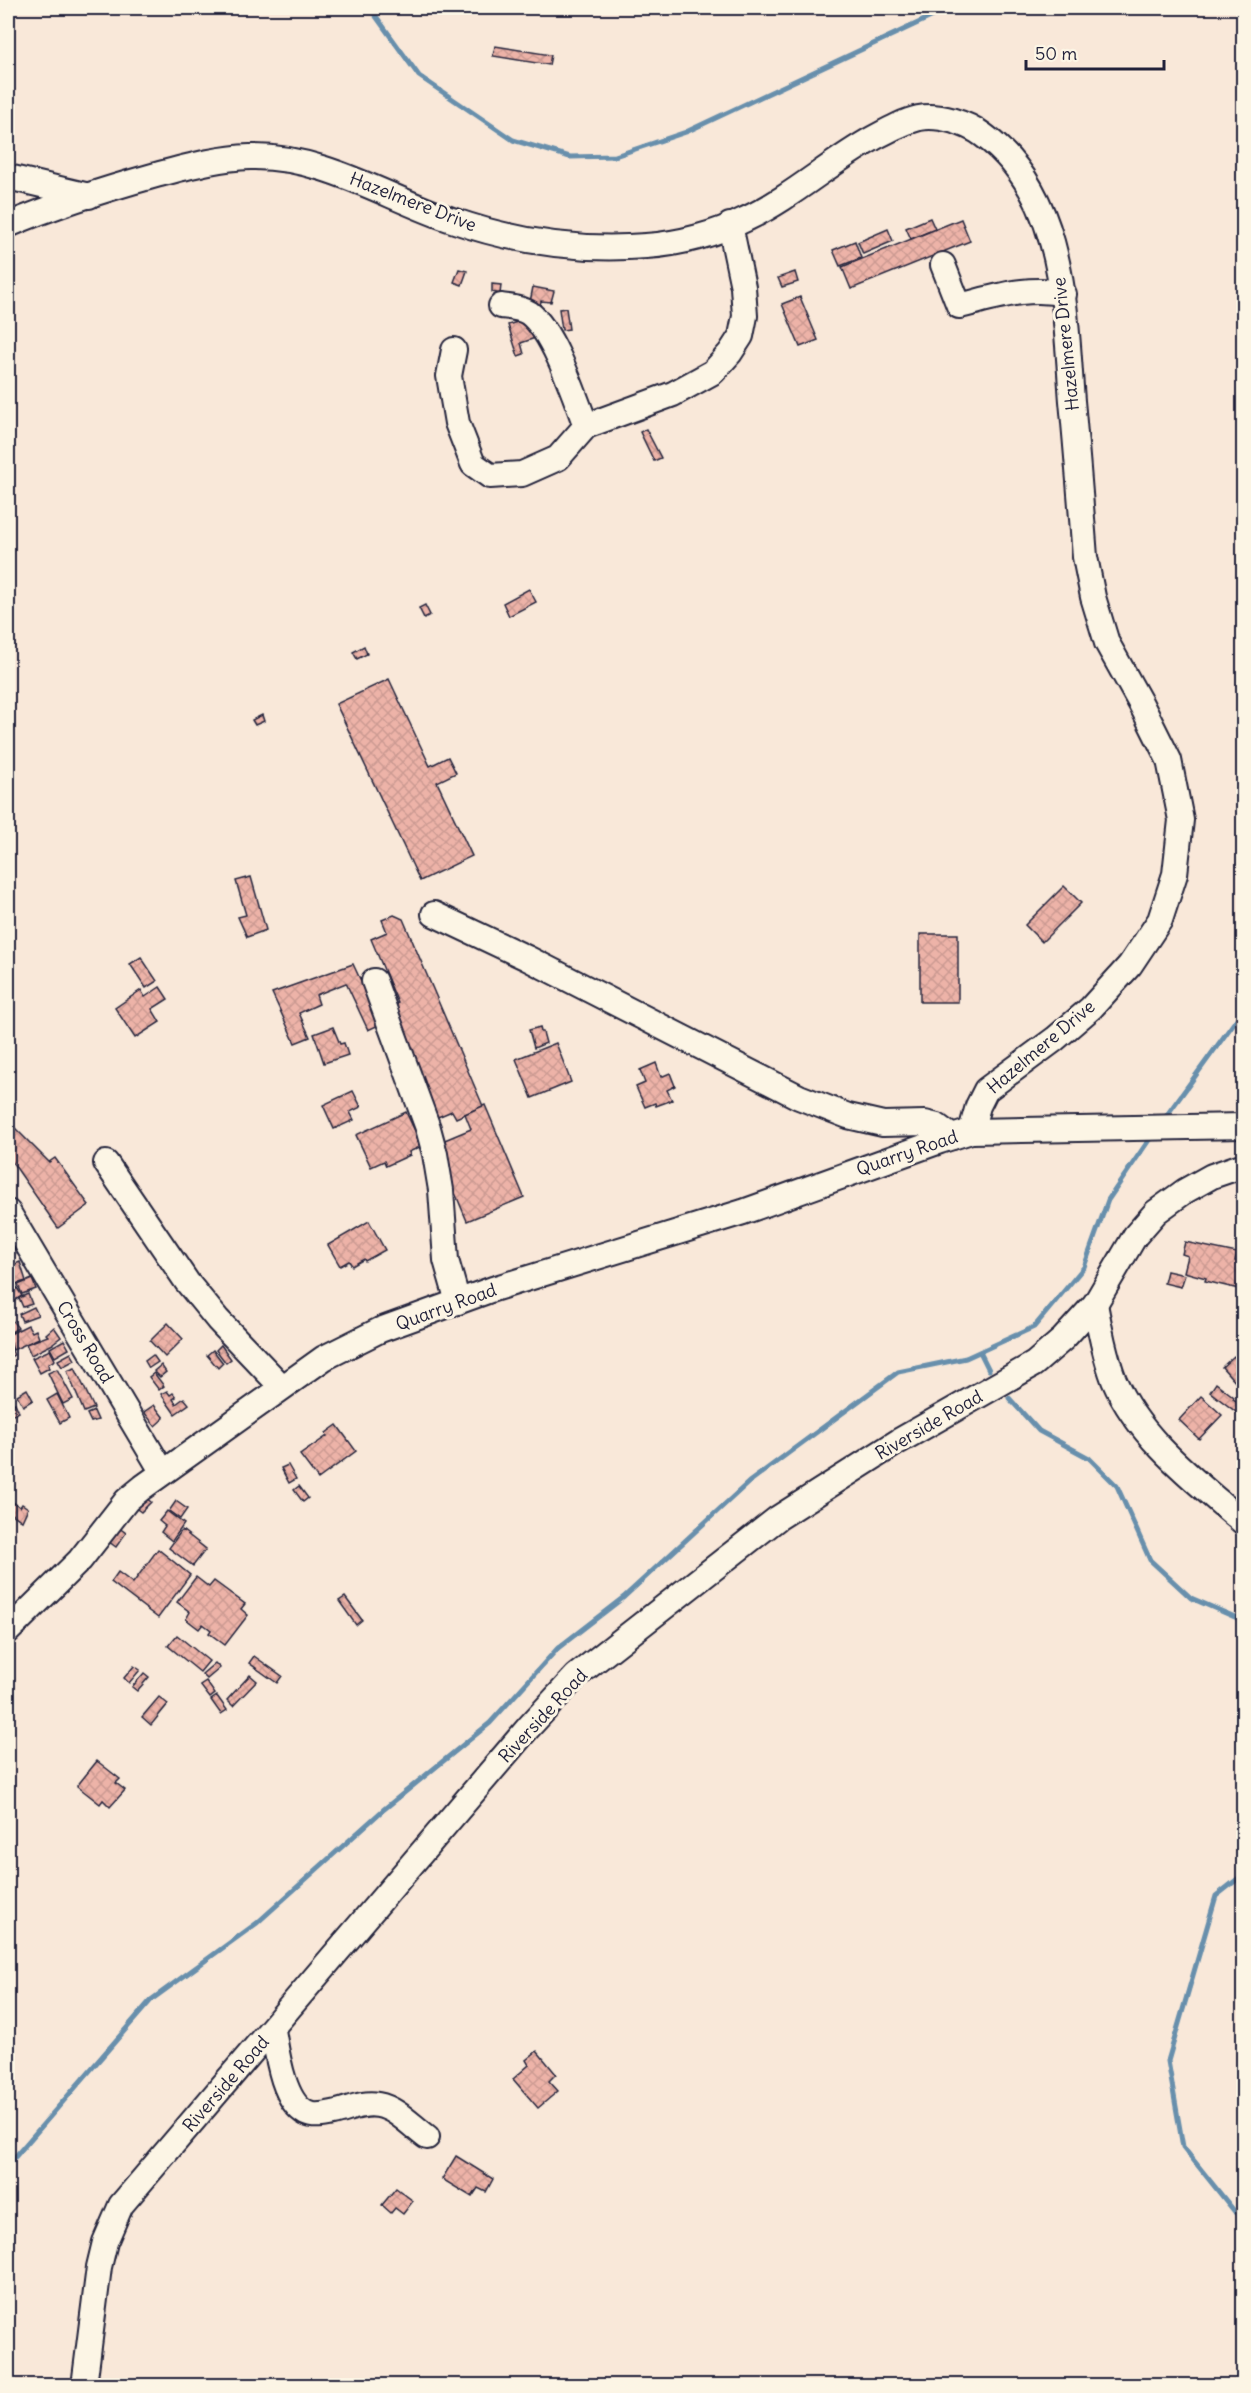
<svg xmlns="http://www.w3.org/2000/svg" width="1251" height="2393" font-family="Delius,sans-serif">
<style>
.lines{fill:none;stroke-linecap:round;stroke-linejoin:round}
.stream{stroke:#678fac;stroke-width:5}
.building{fill:url(#building-cross-hatch);stroke:#22223b;stroke-width:1.5}
.minor-casing{stroke:#22223b;stroke-width:28}
.minor{stroke:#fcf5e5;stroke-width:24}
.labels{text-anchor:middle;stroke-width:6;stroke-linejoin:round;paint-order:stroke}
.street-label{font-size:18px;fill:#22223b;stroke:#fcf5e5}
</style>
<defs>
<pattern id="building-cross-hatch" width="8" height="8" patternUnits="userSpaceOnUse" patternTransform="scale(1.5)"><rect width="8" height="8" fill="#edb3a8"/><path d="M0 0l8 8M0 8l8-8" fill="none" stroke="#cb9a92"/></pattern>
</defs>
<rect width="100%" height="100%" fill="#f9e8d9"/>
<filter id="ink" filterUnits="userSpaceOnUse"><feTurbulence type="fractalNoise" baseFrequency=".0167" numOctaves="2"/><feDisplacementMap in="SourceGraphic" scale="12" xChannelSelector="R" yChannelSelector="G"/><feConvolveMatrix kernelMatrix="1 2 1 2 8 2 1 2 1" color-interpolation-filters="sRGB"/></filter>
<g filter="url(#ink)">
<g class="lines">
<g class="stream">
<path d="M370 8 419 76 513 140 570 157 615 156 686 132 950 8"/>
<path d="M1164 1119 1244 1009"/>
<path d="M980 1352 989 1370"/>
<path d="M1009 1398 1039 1431 1089 1458 1117 1486 1150 1560 1191 1598 1244 1621"/>
<path d="M1244 1874 1216 1896 1168 2061 1183 2147 1235 2212 1244 2215"/>
<path d="M8 2165 151 2000 257 1923 383 1810 490 1723 558 1648 624 1597 749 1482 898 1372 966 1358 1034 1327 1084 1267 1108 1200 1153 1134"/>
</g>
</g>
<g class="building">
<path d="M495 46 551 55 549 65 493 56Z"/>
<path d="M930 218 935 229 911 239 906 228Z"/>
<path d="M961 219 970 241 851 289 842 267Z"/>
<path d="M888 229 893 241 863 254 858 242Z"/>
<path d="M855 241 861 258 840 266 833 250Z"/>
<path d="M459 269 467 271 462 285 454 282Z"/>
<path d="M795 272 798 282 782 287 778 278Z"/>
<path d="M492 284 501 285 500 294 492 292Z"/>
<path d="M533 287 554 291 551 302 541 301 539 309 529 307Z"/>
<path d="M800 297 818 340 800 347 782 304Z"/>
<path d="M566 308 569 329 562 330 559 309Z"/>
<path d="M526 319 530 333 536 331 538 337 521 343 524 354 518 356 508 325Z"/>
<path d="M646 429 661 458 654 461 640 432Z"/>
<path d="M529 589 536 602 509 616 503 603Z"/>
<path d="M425 605 430 615 424 618 419 608Z"/>
<path d="M364 646 367 654 357 659 353 652Z"/>
<path d="M389 679 430 766 448 757 456 773 437 782 472 856 420 881 336 704Z"/>
<path d="M262 715 264 721 255 725 252 720Z"/>
<path d="M251 877 266 930 247 937 238 917 246 915 236 881Z"/>
<path d="M1064 886 1081 903 1042 942 1025 925Z"/>
<path d="M394 915 403 919 483 1106 456 1118 452 1111 433 1119 391 1006 398 1003 371 939 387 932 382 920Z"/>
<rect x="920" y="934" width="38" height="68"/>
<path d="M141 957 157 981 146 988 130 964Z"/>
<path d="M353 964 381 1024 368 1030 346 983 316 995 319 1004 299 1013 310 1037 295 1043 272 993Z"/>
<path d="M160 987 168 999 152 1009 160 1022 135 1038 115 1008 141 990 145 997Z"/>
<path d="M333 1027 340 1044 344 1043 348 1055 324 1063 314 1034Z"/>
<path d="M540 1027 541 1032H543L546 1043 534 1048 529 1030Z"/>
<path d="M556 1043 571 1082 532 1098 516 1059Z"/>
<path d="M656 1063 661 1077 670 1073 675 1086 667 1090 672 1100 656 1106 655 1103 645 1107 636 1087 645 1083 640 1070Z"/>
<path d="M353 1091 361 1107 350 1112 354 1120 334 1129 323 1105Z"/>
<path d="M485 1105 524 1197 467 1221 453 1188 440 1142 471 1129 465 1114Z"/>
<path d="M406 1112 422 1146 409 1152 410 1155 386 1166 384 1161 371 1167 356 1135Z"/>
<path d="M8 1121 49 1162 55 1158 89 1205 58 1228 8 1156Z"/>
<path d="M369 1221 385 1250 365 1261 364 1259 352 1266 349 1261 340 1266 328 1245Z"/>
<path d="M1185 1242 1237 1253 1235 1261 1244 1263 1239 1289 1205 1281 1206 1278 1184 1272 1188 1256 1182 1254Z"/>
<path d="M20 1262 26 1281 16 1284 10 1266Z"/>
<path d="M1167 1271 1185 1275 1181 1287 1164 1283Z"/>
<path d="M32 1279 36 1289 22 1294 18 1285Z"/>
<path d="M16 1286 22 1296 12 1302 8 1292Z"/>
<path d="M28 1294 32 1304 23 1307 19 1298Z"/>
<path d="M34 1307 38 1315 22 1321 19 1314Z"/>
<path d="M8 1315 18 1328 8 1334Z"/>
<path d="M168 1323 183 1339 165 1357 150 1341Z"/>
<path d="M28 1325 32 1332 36 1330 39 1338 13 1350 8 1335Z"/>
<path d="M54 1327 61 1337 53 1343V1344L31 1355 26 1344 48 1336 46 1334Z"/>
<path d="M64 1340 69 1349 55 1357 50 1348Z"/>
<path d="M221 1345 231 1359 226 1363 216 1350Z"/>
<path d="M10 1346 14 1355 8 1358 13 1368 8 1371V1347Z"/>
<path d="M50 1350 55 1360 48 1364 49 1368 40 1373 32 1358Z"/>
<path d="M213 1350 223 1363 218 1368 207 1355Z"/>
<path d="M71 1353 75 1360 62 1367 58 1360Z"/>
<path d="M153 1355 158 1362 149 1368 145 1361Z"/>
<path d="M1234 1356 1238 1361 1244 1356V1392L1222 1367Z"/>
<path d="M161 1365 166 1372 160 1377 154 1371Z"/>
<path d="M75 1368 94 1408 84 1412 67 1371Z"/>
<path d="M57 1369 73 1399 63 1404 48 1373Z"/>
<path d="M154 1373 164 1386 159 1390 149 1377Z"/>
<path d="M1216 1383 1234 1397 1233 1399 1244 1406V1418L1210 1392Z"/>
<path d="M27 1389 33 1400 23 1406 17 1395Z"/>
<path d="M167 1391 170 1395 173 1393 176 1397 173 1399 176 1404 184 1398 189 1404 175 1414 161 1394Z"/>
<path d="M57 1394 69 1418 60 1423 47 1400Z"/>
<path d="M1201 1396 1222 1415 1199 1439 1179 1420Z"/>
<path d="M15 1403 19 1412 8 1417V1406Z"/>
<path d="M154 1405 164 1418 155 1426 144 1412Z"/>
<path d="M94 1411 98 1420 91 1422 87 1414Z"/>
<path d="M337 1425 356 1451 318 1479 300 1455 327 1436 326 1433Z"/>
<path d="M288 1465 296 1479 289 1483 281 1468Z"/>
<path d="M299 1486 308 1498 303 1502 294 1490Z"/>
<path d="M144 1496 151 1502 141 1512 134 1507Z"/>
<path d="M176 1501 187 1509 180 1519 169 1511Z"/>
<path d="M13 1502 20 1507 22 1504 28 1508 22 1521 8 1511Z"/>
<path d="M167 1511 184 1524 172 1541 161 1532 165 1526 159 1521Z"/>
<path d="M115 1525 126 1533 116 1547 105 1539Z"/>
<path d="M182 1530 206 1549 193 1566 169 1548Z"/>
<path d="M158 1549 190 1575 158 1618 111 1582 118 1572 133 1583Z"/>
<path d="M196 1577 209 1587 214 1581 245 1604 241 1609 248 1615 225 1645 209 1633 211 1630 203 1624 199 1629 186 1619 190 1612 177 1602Z"/>
<path d="M345 1597 362 1620 356 1625 339 1601Z"/>
<path d="M177 1635 209 1661 200 1672 168 1646Z"/>
<path d="M254 1656 282 1676 277 1683 249 1663Z"/>
<path d="M215 1663 220 1668 207 1679 202 1674Z"/>
<path d="M134 1666 140 1670 129 1683 124 1678Z"/>
<path d="M144 1673 149 1677 137 1691 132 1687Z"/>
<path d="M250 1675 257 1681 233 1706 227 1700Z"/>
<path d="M206 1681 215 1694 210 1698 200 1685Z"/>
<path d="M217 1696 227 1710 221 1714 211 1700Z"/>
<path d="M159 1697 168 1704 151 1725 142 1717Z"/>
<path d="M97 1761 120 1779 116 1783 125 1790 110 1807 103 1800 100 1804 77 1786Z"/>
<path d="M537 2051 556 2074 549 2081 558 2091 538 2108 513 2079 529 2065 526 2060Z"/>
<path d="M456 2156 493 2179 486 2192 478 2188 472 2197 442 2179Z"/>
<path d="M396 2188 413 2201 403 2214 395 2208 391 2213 382 2205Z"/>
</g>
<g class="lines">
<g class="minor-casing">
<g id="minor">
<path d="M8 177 89 196"/>
<path d="M8 225C55 205 106 189 156 175 187 167 218 158 250 157 324 155 388 199 455 221 516 242 582 251 646 246 679 244 716 234 746 219 791 198 829 163 872 139 887 131 902 122 919 118 939 114 967 123 983 135 1065 194 1065 310 1072 401 1077 453 1081 505 1085 557L1093 597 1107 643 1141 704 1169 760 1181 820 1175 874 1160 920 1130 965 1091 1008 1055 1039 986 1090 978 1106 971 1131"/>
<path d="M943 265 959 306C993 298 1029 285 1064 294"/>
<path d="M501 306C509 307 522 308 529 313 554 332 575 397 586 426"/>
<path d="M454 350 449 376 457 423 473 464 490 476 522 474 558 458 586 426 673 394 713 372 730 353 741 336 745 316 743 287 730 225"/>
<path d="M434 914 527 958 799 1097 848 1116 883 1124 925 1123 937 1126 952 1137"/>
<path d="M374 981 428 1128 435 1154 441 1190 446 1260 458 1302"/>
<path d="M106 1163 187 1282 218 1320 281 1386"/>
<path d="M8 1212 162 1471"/>
<path d="M1095 1304C1100 1330 1105 1356 1114 1380 1139 1439 1197 1482 1244 1523"/>
<path d="M8 1631 80 1560 127 1500 143 1487 324 1358 380 1330 493 1289 743 1212 940 1141 971 1131 1244 1126"/>
<path d="M273 2030C277 2053 283 2101 306 2113 314 2117 324 2115 333 2113 348 2110 362 2102 378 2105 396 2108 412 2126 427 2137"/>
<path d="M84 2386 99 2267 105 2242 121 2205 528 1728 576 1676 778 1518 899 1441 1034 1364 1063 1339 1095 1304 1135 1236 1156 1212 1185 1191 1212 1176 1244 1165"/>
</g>
</g>
<use href="#minor" class="minor"/>
</g>
</g>
<g class="labels">
<g class="street-label">
<text transform="translate(413 202) rotate(21)" y="6">Hazelmere Drive</text>
<text transform="translate(1066 344) rotate(-96)" y="6">Hazelmere Drive</text>
<text transform="translate(1041 1047) rotate(-40)" y="6">Hazelmere Drive</text>
<text transform="translate(907 1153) rotate(-19)" y="6">Quarry Road</text>
<text transform="translate(446 1307) rotate(-20)" y="6">Quarry Road</text>
<text transform="translate(85 1342) rotate(59)" y="6">Cross Road</text>
<text transform="translate(929 1425) rotate(-30)" y="6">Riverside Road</text>
<text transform="translate(543 1716) rotate(-47)" y="6">Riverside Road</text>
<text transform="translate(226 2084) rotate(-49)" y="6">Riverside Road</text>
</g>
</g>
<rect width="1251" height="2393" fill="none" stroke="#fcf5e5" stroke-width="30"/>
<rect x="15" y="15" width="1221" height="2363" fill="none" stroke="#22223b" stroke-width="2" filter="url(#ink)"/>
<path d="M1026 60v9h138v-9" fill="none" stroke="#22223b" stroke-width="3"/>
<text x="1035" y="60" font-size="18" fill="#22223b" stroke="#fcf5e5" stroke-width="4.5" paint-order="stroke">50 m</text>
</svg>
